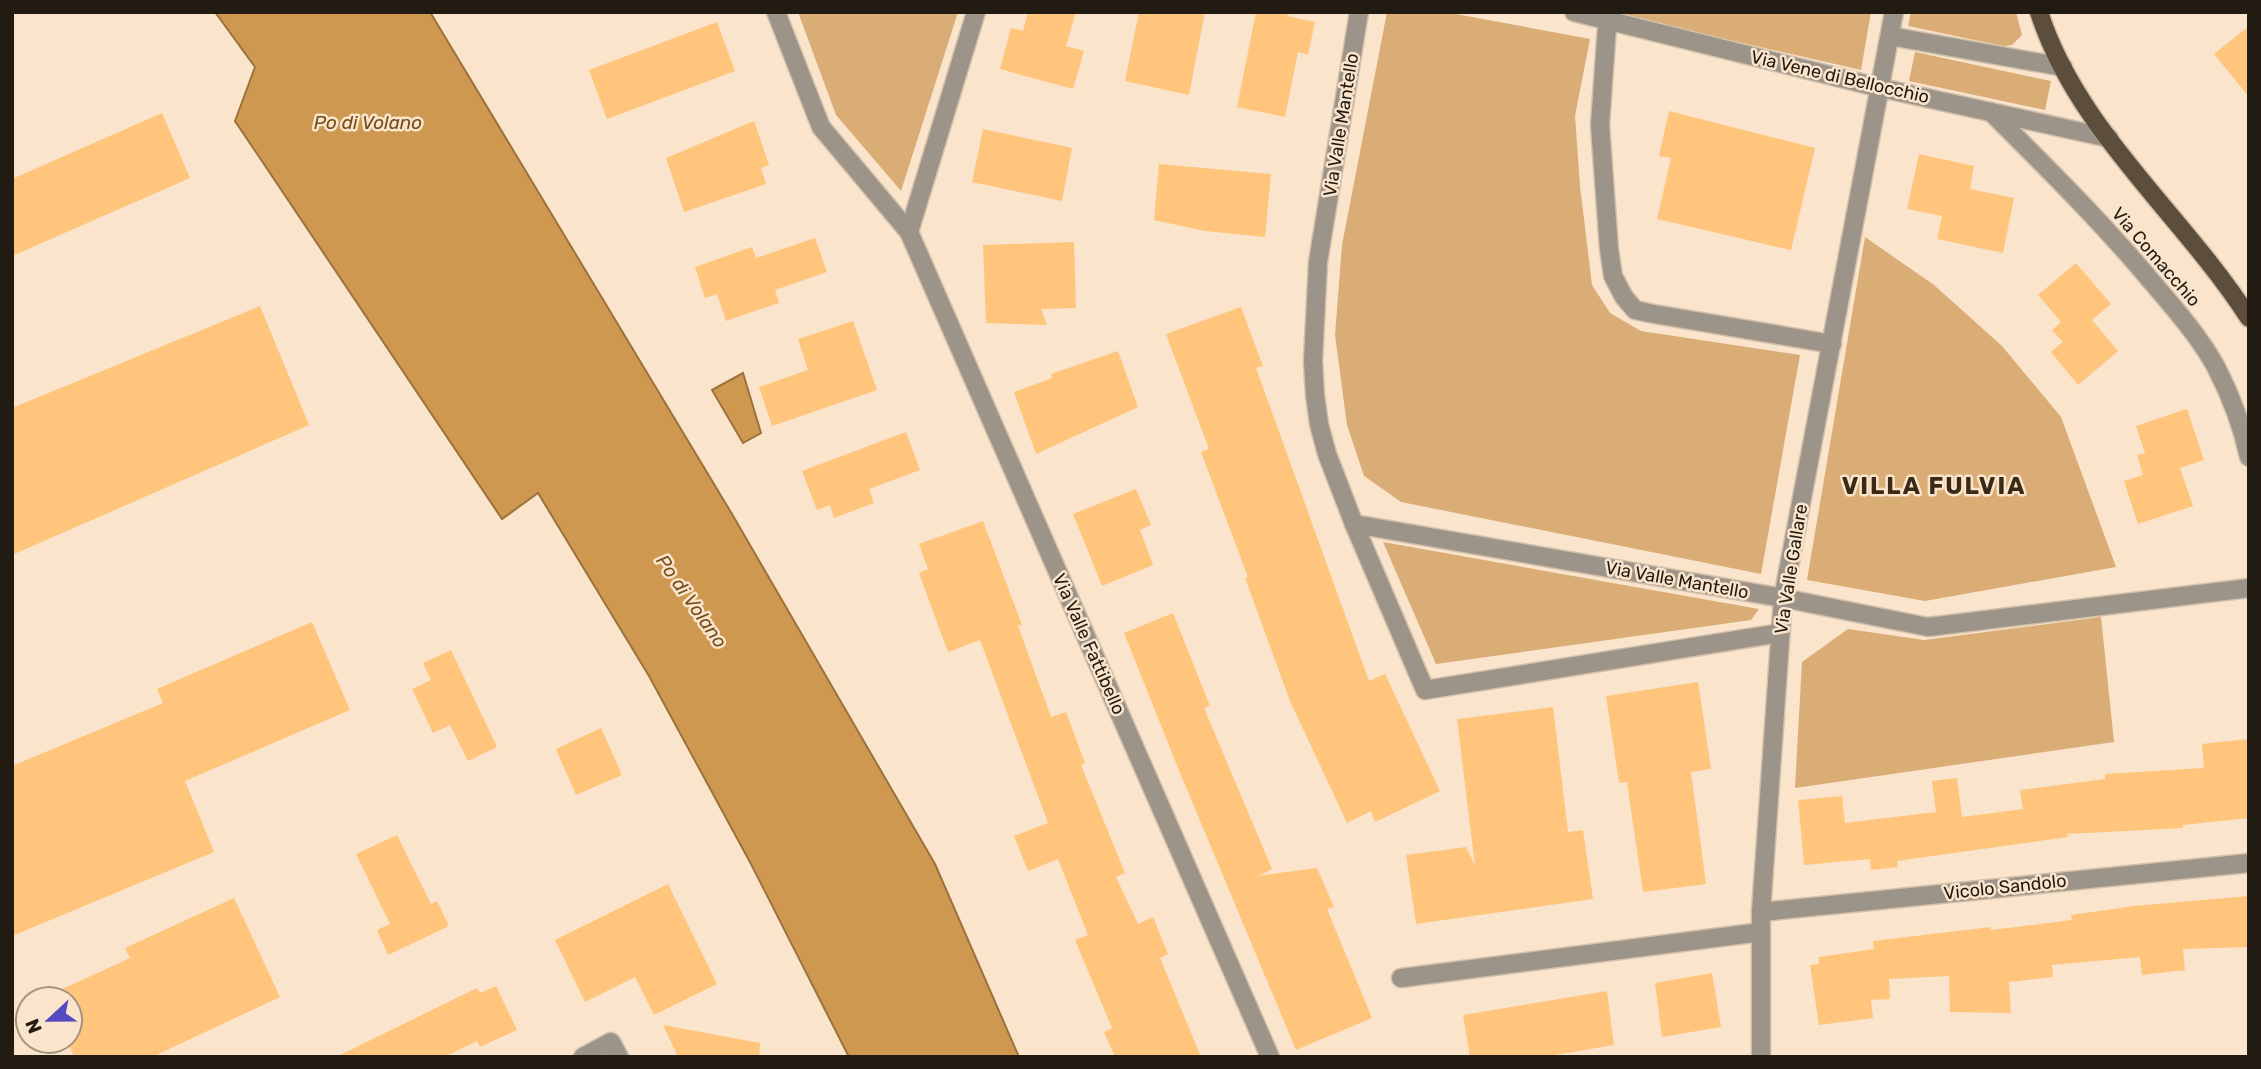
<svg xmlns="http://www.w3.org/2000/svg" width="2261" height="1069" font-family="Rubik,sans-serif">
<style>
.green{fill:#daad76}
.water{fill:#cf9850;stroke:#9b723d;stroke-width:2}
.building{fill:#ffc57d}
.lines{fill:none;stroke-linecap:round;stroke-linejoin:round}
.minor-casing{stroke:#d3c0aa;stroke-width:21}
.major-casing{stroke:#d3c0aa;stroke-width:21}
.minor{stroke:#9c9389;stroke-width:18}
.major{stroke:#5d4e3c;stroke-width:18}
.labels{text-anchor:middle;stroke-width:5;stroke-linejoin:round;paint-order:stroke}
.street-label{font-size:18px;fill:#221b12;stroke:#fae4cb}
.water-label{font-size:19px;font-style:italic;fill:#744e19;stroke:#fae4cb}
.district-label{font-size:24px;font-weight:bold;letter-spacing:2px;fill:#3a2915;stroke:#fae4cb}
</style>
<rect width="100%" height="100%" fill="#fae4cb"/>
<g class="green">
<path d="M798 12H958L901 191 836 115Z"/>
<path d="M1387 12H1445L1590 39 1575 116 1580 186 1592 285 1610 313 1641 331 1800 355 1761 574 1401 502 1364 476 1347 425 1335 335 1342 245Z"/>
<path d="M1616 12H1871L1861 70 1616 14Z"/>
<path d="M1911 12H2016L2022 35 2012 45 2003 46 1908 26Z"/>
<path d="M1915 52 2051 81 2045 110 1909 81Z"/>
<path d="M1865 237 1934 285 2002 346 2061 417 2116 567 1925 601 1807 580Z"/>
<path d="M1383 542 1759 609 1751 620 1436 664Z"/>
<path d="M2101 617 2114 742 1795 788 1802 662 1848 629 1924 640Z"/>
</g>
<g class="water">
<path d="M215 12H430L732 514 935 864 1019 1057H849L751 864 649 676 538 493 502 519 235 121 255 67Z"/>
<path d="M743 373 761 433 743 443 712 390Z"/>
</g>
<g class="building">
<path d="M1028 12H1076L1066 46 1084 51 1073 89 1000 69 1011 28 1023 31Z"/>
<path d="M1139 12H1205L1189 95 1125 81Z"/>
<path d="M1256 12H1289L1288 16 1315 22 1308 55 1298 52 1285 117 1237 107Z"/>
<path d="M717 22 735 71 607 119 589 70Z"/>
<path d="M2249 26V97L2214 54Z"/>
<path d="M1669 111 1815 148 1791 250 1657 219 1671 158 1659 156Z"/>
<path d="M162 113 190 178 12 256V179Z"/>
<path d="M754 121 769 165 761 168 766 184 684 212 666 158Z"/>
<path d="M983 129 1072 148 1062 201 972 182Z"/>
<path d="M1919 154 1974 166 1970 189 2014 198 2003 253 1937 239 1942 216 1907 209Z"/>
<path d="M1159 164 1271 174 1265 237 1205 231 1154 220Z"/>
<path d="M815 238 827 272 775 290 779 303 726 321 717 294 705 298 695 267 752 247 756 258Z"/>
<path d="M1074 242 1076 308 1041 309 1047 325 986 323 983 245Z"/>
<path d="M2076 263 2111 304 2092 320 2118 351 2078 385 2051 352 2063 342 2052 330 2061 322 2038 295Z"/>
<path d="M260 306 309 425 12 555V408Z"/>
<path d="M1241 307 1263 366 1256 368 1369 681 1385 674 1440 791 1375 822 1371 811 1347 823 1290 701 1245 578 1248 577 1201 452 1209 449 1166 334Z"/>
<path d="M853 321 877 390 772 426 759 387 808 370 798 339Z"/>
<path d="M1118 351 1138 407 1036 454 1014 392 1052 378 1051 374Z"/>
<path d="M2187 409 2204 460 2180 468 2193 506 2138 524 2124 481 2143 475 2137 455 2145 453 2136 426Z"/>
<path d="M906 432 920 470 869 489 874 503 834 518 830 505 817 510 802 471Z"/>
<path d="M1136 489 1151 525 1140 530 1153 565 1102 586 1073 514Z"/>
<path d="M983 521 1022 625 1018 626 1051 717 1066 712 1085 763 1081 765 1125 873 1116 877 1138 924 1153 917 1168 954 1160 958 1201 1057H1115L1104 1032 1112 1028 1075 940 1088 935 1058 859 1028 871 1014 836 1048 823 980 640 948 652 919 573 928 569 919 544Z"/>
<path d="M1173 613 1210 706 1204 708 1272 869 1258 876 1317 868 1334 907 1327 909 1372 1018 1296 1050 1178 768 1124 633Z"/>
<path d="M312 622 350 710 185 781 214 852 12 936V766L163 703 157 689Z"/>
<path d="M451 650 497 747 468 761 450 725 433 733 412 689 431 680 423 663Z"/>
<path d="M1698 682 1711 769 1691 772 1706 884 1643 892 1627 782 1619 783 1606 696Z"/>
<path d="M1553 707 1568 832 1583 830 1593 899 1416 924 1406 855 1466 847 1475 866 1457 719Z"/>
<path d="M601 728 622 775 576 795 556 749Z"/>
<path d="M2249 739V818L2183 825V828L2067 834 2068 837 1897 861 1898 867 1871 870 1870 859 1804 865 1798 800 1842 796 1845 823 1936 812 1932 781 1957 778 1962 817 2023 809 2020 790 2105 779V774L2204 768 2202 744Z"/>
<path d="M397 835 431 904 437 901 449 926 388 955 377 930 390 924 356 854Z"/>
<path d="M668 884 717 984 654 1015 635 977 585 1002 555 940Z"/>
<path d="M2249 896V947L2183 949 2185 970 2142 975 2140 957 2052 965 2053 977 2009 982 2011 1013 1950 1012 1949 976 1889 979 1890 999 1871 1000 1873 1018 1819 1025 1810 965 1819 964V957L1874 949 1873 941 1991 927V930L2072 920 2071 915 2134 906Z"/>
<path d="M234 898 280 997 152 1057H74L67 1041H70V999H48L47 996 130 958 125 948Z"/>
<path d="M1712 973 1721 1027 1662 1037 1655 983Z"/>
<path d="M496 986 517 1030 480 1047 477 1041 444 1057H336L477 988 480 993Z"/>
<path d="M1607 991 1614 1045 1543 1057H1470L1463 1015Z"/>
<path d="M663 1025 760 1043 759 1057H678Z"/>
</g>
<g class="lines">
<g class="minor-casing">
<g id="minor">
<path d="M776 12 821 127 909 232 1270 1057"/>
<path d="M1359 12 1318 262 1313 361 1315 395 1319 424 1327 454 1354 524 1425 690 1780 633"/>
<path d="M1574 12 1881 88 2109 138"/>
<path d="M1608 12 1600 125 1609 249 1613 276 1624 297 1635 310 1654 314 1832 344"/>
<path d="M1890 36 2063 67"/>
<path d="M1991 112C2046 167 2102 222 2152 282 2175 309 2199 336 2216 367 2231 396 2242 425 2249 457"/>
<path d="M909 232 976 12"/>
<path d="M1354 524 1783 598 1928 627 2249 588"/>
<path d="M1761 912 2249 863"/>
<path d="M1401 978 1761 932"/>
<path d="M583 1057 611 1042 619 1057"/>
<path d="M1761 1057V912L1783 598 1894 12"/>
</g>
</g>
<g class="major-casing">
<path id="major" d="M2039 12C2077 131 2183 215 2249 318"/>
</g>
<use href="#minor" class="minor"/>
<use href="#major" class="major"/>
</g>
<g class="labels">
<g class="street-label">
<text transform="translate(1840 77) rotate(13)" y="6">Via Vene di Bellocchio</text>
<text transform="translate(1341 125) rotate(-81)" y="6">Via Valle Mantello</text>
<text transform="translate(2156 257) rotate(49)" y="6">Via Comacchio</text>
<text transform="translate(1791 569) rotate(-81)" y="6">Via Valle Gallare</text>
<text transform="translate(1677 580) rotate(10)" y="6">Via Valle Mantello</text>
<text transform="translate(1089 644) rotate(66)" y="6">Via Valle Fattibello</text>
<text transform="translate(2005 887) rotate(-6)" y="6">Vicolo Sandolo</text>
</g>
<g class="water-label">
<text x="368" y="129">Po di Volano</text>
<text transform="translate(692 601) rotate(55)" y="7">Po di Volano</text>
</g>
<g class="district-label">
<text x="1934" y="494">VILLA FULVIA</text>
</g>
</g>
<rect width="2261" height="1069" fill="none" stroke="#221b12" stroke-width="28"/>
<g transform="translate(49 1020) rotate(248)"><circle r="33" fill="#fae4cb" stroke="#a49481" stroke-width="2"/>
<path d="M0-5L12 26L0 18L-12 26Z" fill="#5449c0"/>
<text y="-10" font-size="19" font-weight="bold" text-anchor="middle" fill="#221b12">N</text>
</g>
</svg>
